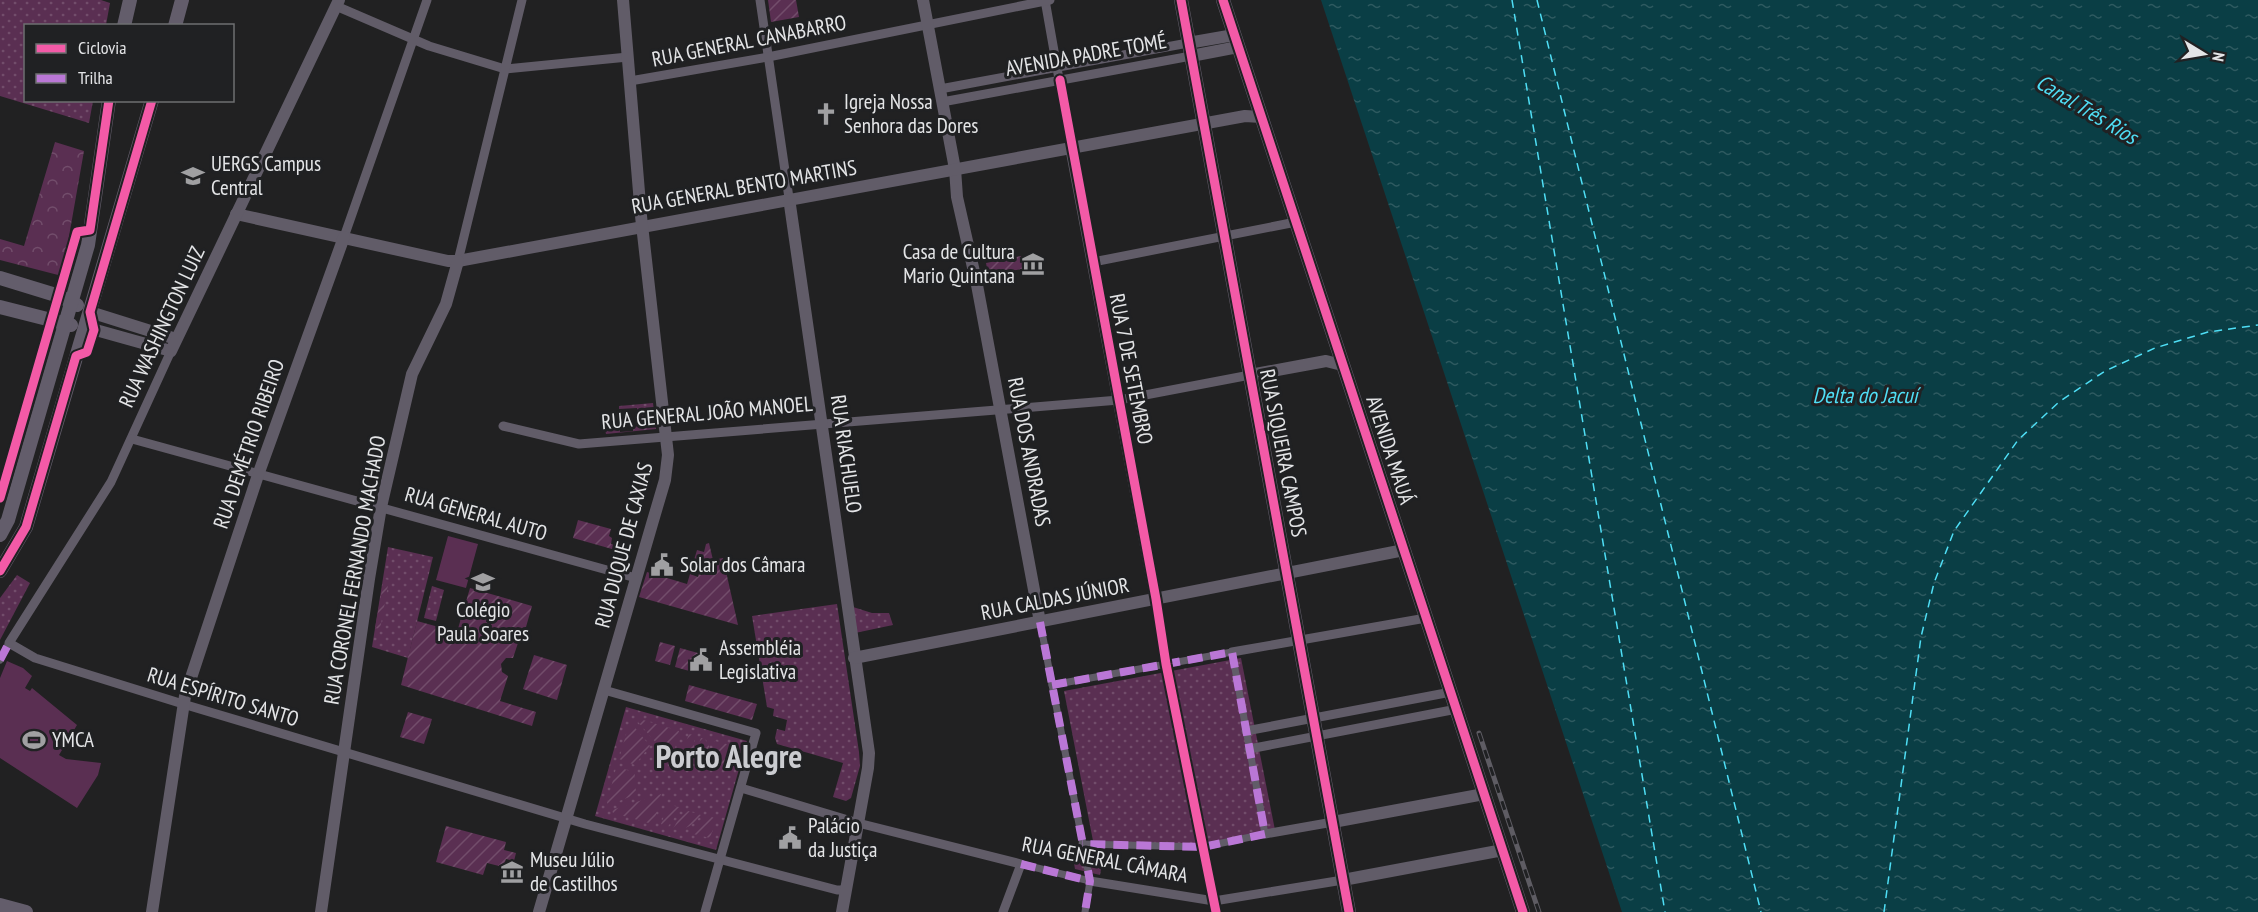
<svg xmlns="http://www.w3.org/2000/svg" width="2258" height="912" font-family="'PT Sans Narrow',sans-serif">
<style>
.grass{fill:url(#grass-dots)}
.forest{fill:url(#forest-crowns)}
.garden{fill:url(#garden-furrows)}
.pitch{fill:#5a2f52}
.water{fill:url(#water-ripples)}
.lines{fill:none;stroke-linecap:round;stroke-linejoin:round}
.ferry{stroke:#4fdef5;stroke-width:1.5;stroke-dasharray:8 6;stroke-linecap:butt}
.pedestrian{stroke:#615c68;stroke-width:7}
.minor{stroke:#615c68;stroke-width:9}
.tertiary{stroke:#615c68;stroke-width:12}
.secondary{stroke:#635d6b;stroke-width:14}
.rail-casing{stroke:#5e5c63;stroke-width:5}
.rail{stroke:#202123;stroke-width:3;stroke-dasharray:9;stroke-linecap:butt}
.quiet{stroke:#ba77d6;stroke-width:8;stroke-dasharray:15 8;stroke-linecap:butt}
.cycleway-casing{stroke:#202123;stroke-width:13}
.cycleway{stroke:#f35aa7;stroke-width:9}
.labels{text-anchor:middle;stroke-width:6;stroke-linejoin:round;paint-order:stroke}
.street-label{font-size:21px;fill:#e4e5e7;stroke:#202123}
.poi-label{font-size:21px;fill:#e4e5e7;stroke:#202123;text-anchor:start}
.water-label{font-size:22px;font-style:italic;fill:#4fdef5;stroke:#202123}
.town-label{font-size:33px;font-weight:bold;fill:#cbccd0;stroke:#202123}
</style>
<defs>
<pattern id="grass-dots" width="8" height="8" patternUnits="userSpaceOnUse" patternTransform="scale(1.5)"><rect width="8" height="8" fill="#5a2f52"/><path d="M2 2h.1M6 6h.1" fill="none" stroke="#724d6b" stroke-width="1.8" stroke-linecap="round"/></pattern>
<pattern id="forest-crowns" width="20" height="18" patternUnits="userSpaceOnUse" patternTransform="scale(1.5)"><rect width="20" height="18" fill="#5a2f52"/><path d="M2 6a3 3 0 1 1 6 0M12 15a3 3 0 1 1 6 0" fill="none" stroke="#724d6b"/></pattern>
<pattern id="garden-furrows" width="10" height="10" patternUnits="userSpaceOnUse" patternTransform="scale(1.5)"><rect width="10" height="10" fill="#5a2f52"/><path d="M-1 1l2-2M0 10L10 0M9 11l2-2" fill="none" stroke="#724d6b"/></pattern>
<pattern id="water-ripples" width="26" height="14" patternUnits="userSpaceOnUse" patternTransform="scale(1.5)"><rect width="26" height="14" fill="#0a3e45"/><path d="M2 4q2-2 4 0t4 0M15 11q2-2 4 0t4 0" fill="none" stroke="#2e5a60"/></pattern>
</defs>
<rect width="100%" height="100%" fill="#212122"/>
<g class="grass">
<path d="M0 0H101L110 3 106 25 26 26V100L93 101 89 123 0 96Z"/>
<path d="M653 403 656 429 606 434 605 429 620 428V432L633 431V427L639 426 638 421 642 417 637 413V408L619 409V406Z"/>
<path d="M388 547 433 557 408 658 372 647Z"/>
<path d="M17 575 30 583 0 640V598Z"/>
<path d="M432 586 444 590 436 621 424 618Z"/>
<path d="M837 604 859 752 860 766 851 798 846 801 833 797 843 763 777 744 775 738 777 729 785 731 787 720 773 716 774 709 767 707 752 616Z"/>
<path d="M853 607 872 613H889L893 625 855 633Z"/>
<path d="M1241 658 1275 830 1203 847 1177 850 1105 845 1100 875 1075 869 1071 847 1094 846 1064 691Z"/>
<path d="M626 707 747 741 716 850 595 816Z"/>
</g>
<path class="forest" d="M55 142 84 151 62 276 0 260V239L24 246Z"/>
<g class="garden">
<path d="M768 0H796L799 17 771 22Z"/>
<path d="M1021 256 1023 269 988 274 986 263Z"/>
<path d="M578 520 611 529 609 536 612 538 611 544 627 548 626 553 573 538Z"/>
<path d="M709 543 713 560 723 558 738 625 639 597 647 572 687 584 690 574 698 577 702 563 694 560 697 550 704 552 706 544Z"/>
<path d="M384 579 389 580 380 629 375 628Z"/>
<path d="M470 588 532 606 524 634H521L513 658H506L501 664 502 672 508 676 500 701 536 712 532 726 401 685 417 621 457 632Z"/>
<path d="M660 642 675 646 670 665 655 661Z"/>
<path d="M680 648 698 653 693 672 675 667Z"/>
<path d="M534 655 567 665 557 700 523 689Z"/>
<path d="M689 685 757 704 752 720 685 701Z"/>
<path d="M408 712 432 719 424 744 400 737Z"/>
<path d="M640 719 679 731 673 758 670 759 638 722Z"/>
<path d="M629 724H632L650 746 635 765 619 759Z"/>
<path d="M689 734 694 735V757L692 760 684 757 682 753Z"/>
<path d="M701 738 705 739 714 755 715 766C701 762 695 751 701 738Z"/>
<path d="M715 741 734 746 735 749 730 769 722 768 720 754 714 743Z"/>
<path d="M619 767 635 773 634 783 637 794 609 805 607 803 616 768Z"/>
<path d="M661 794 654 823 652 824 613 813 612 810Z"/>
<path d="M670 805 679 807V811L667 828 661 824 667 808Z"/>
<path d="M688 811 701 815C696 823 684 832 673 829L678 820Z"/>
<path d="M708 815 716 819 710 838 689 833V831L700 826Z"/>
<path d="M446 826 506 842 504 850 516 853 514 861 506 859 503 867 487 863 483 875 436 862Z"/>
</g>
<g class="pitch">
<path d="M448 536 478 544 466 588 436 580Z"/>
<path d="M7 661 23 668 32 676 25 688 30 691 32 688 77 725 59 755 66 759 101 763 98 775 77 808 0 758V678Z"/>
</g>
<path class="water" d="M1321 0H2258V912H1622Z"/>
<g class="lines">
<g class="ferry">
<path d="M1512 0 1665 912"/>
<path d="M1537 0 1761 912"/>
<path d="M1884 912 1921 637 1934 583 1954 531 2018 440 2059 402 2105 371 2155 348 2208 332 2258 325"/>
</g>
<g class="pedestrian">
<path d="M1156 599 1166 664 1214 901"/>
<path d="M1040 622 1090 881 1085 912"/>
<path d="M0 660 9 643"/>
<path d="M1052 685 1232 652 1265 834 1203 847 1082 844"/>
<path d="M1021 864 1090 881"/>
</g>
<g class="minor">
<path d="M760 0 789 198"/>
<path d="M1045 0 1071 147"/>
<path d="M336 6 429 46 505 69 628 57"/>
<path d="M630 81 768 57 1050 0"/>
<path d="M940 89 1188 43"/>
<path d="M942 102 1191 56"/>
<path d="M344 237 427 0"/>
<path d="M458 261 522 0"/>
<path d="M1093 262 1296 222"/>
<path d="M171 351 111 482 9 643 35 658 183 704 585 824 837 890H842L847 886"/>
<path d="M503 426 579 444 1119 400 1250 375"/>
<path d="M132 439 636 578"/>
<path d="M1232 652 1426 618"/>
<path d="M604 690 756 733 705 912"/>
<path d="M1246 731 1451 692"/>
<path d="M1249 749 1457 709"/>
<path d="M741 788 858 823 1021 864 1003 912"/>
<path d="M1265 834 1333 822"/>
<path d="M1090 881 1214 901 1343 880"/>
</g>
<g class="tertiary">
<path d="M923 0 955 169 957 197 977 285 1040 622"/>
<path d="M1188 43 1234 35"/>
<path d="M1191 56 1238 47"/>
<path d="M1071 147 1156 599"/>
<path d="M789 198 869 753 868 768 842 912"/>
<path d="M236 214 448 261H458L1245 116 1261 117"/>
<path d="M90 312 176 339"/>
<path d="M85 327 171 351 339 0"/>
<path d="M1250 375 1326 361 1342 365"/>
<path d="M854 658 1404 550"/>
<path d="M1333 822 1484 794"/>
<path d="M1343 880 1503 850"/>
<path d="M152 912 185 696 258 475 344 237"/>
<path d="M321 912 369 579 381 507 412 374 446 304 458 261"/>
<path d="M539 912 652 524 665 480 668 455 641 216 623 0"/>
</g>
<g class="secondary">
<path d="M1181 0 1349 912"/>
<path d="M1223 0 1523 912"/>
<path d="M124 26 130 0"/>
<path d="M175 26 182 0"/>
<path d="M0 278 59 296 77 305"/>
<path d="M0 307 71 325"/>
<path d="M0 535 8 520 88 245 109 100"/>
<path d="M0 571 26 527 152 100"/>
<path d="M0 905 26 912"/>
</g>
<g class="rail-casing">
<path id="rail" d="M1479 733 1539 912"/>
</g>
<use href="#rail" class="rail"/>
<g class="quiet">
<path d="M1040 622 1090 881 1085 912"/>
<path d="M0 660 9 643"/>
<path d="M1052 685 1232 652 1265 834 1203 847 1082 844"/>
<path d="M1021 864 1090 881"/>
</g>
<g class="cycleway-casing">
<g id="cycleway">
<path d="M1181 0 1349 912"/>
<path d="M1223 0 1523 912"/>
<path d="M1060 80 1156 599 1166 664 1216 912"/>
<path d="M0 498 77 232 90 230 109 100"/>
<path d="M0 571 26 527 76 356 87 352 94 330 90 312 152 100"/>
</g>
</g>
<use href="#cycleway" class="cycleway"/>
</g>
<defs>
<g id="church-bare" transform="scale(1.8)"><path d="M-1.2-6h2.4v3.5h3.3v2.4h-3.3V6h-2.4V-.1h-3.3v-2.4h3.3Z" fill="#a0a0a2" stroke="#202123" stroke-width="2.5" paint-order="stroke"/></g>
<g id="university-bare" transform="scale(1.8)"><path d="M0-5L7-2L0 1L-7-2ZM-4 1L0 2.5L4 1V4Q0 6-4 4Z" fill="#a0a0a2" stroke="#202123" stroke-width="2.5" paint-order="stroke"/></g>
<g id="museum-bare" transform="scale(1.8)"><path d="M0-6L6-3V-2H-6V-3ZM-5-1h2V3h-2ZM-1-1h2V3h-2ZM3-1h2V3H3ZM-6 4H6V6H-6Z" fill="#a0a0a2" stroke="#202123" stroke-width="2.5" paint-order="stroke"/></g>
<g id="civic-bare" transform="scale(1.8)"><path d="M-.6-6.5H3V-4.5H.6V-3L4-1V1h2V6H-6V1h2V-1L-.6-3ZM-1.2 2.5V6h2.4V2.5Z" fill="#a0a0a2" stroke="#202123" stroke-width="2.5" paint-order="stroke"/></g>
<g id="school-bare" transform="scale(1.8)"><path d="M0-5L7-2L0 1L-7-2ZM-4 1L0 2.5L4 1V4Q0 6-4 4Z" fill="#a0a0a2" stroke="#202123" stroke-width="2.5" paint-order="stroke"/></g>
<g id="stadium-bare" transform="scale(1.8)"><path d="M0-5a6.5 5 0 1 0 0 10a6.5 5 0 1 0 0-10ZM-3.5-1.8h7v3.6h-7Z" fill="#a0a0a2" stroke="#202123" stroke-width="2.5" paint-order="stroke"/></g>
</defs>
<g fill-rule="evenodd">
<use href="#church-bare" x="826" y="114"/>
<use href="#university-bare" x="193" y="176"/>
<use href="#museum-bare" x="1033" y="264"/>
<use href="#civic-bare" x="662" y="565"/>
<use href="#school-bare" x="483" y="582"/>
<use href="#civic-bare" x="701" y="660"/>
<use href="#stadium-bare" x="34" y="740"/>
<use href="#civic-bare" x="790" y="838"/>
<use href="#museum-bare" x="512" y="872"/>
</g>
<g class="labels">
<g class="street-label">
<text transform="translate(749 41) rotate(-11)" y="7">RUA GENERAL CANABARRO</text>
<text transform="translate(1086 55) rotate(-10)" y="7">AVENIDA PADRE TOMÉ</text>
<text transform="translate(744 187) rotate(-10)" y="7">RUA GENERAL BENTO MARTINS</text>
<text transform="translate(162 327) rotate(-65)" y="7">RUA WASHINGTON LUIZ</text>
<text transform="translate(1131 369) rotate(79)" y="7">RUA 7 DE SETEMBRO</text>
<text transform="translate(707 413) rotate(-5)" y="7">RUA GENERAL JOÃO MANOEL</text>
<text transform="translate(249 444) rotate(-71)" y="7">RUA DEMÉTRIO RIBEIRO</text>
<text transform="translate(1390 450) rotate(72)" y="7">AVENIDA MAUÁ</text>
<text transform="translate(1029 452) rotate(79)" y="7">RUA DOS ANDRADAS</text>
<text transform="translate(1283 453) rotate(79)" y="7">RUA SIQUEIRA CAMPOS</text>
<text transform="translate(846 454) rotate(82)" y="7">RUA RIACHUELO</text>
<text transform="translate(476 514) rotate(16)" y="7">RUA GENERAL AUTO</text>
<text transform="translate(624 545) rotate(-75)" y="7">RUA DUQUE DE CAXIAS</text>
<text transform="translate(355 570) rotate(-80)" y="7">RUA CORONEL FERNANDO MACHADO</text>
<text transform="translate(1055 599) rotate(-11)" y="7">RUA CALDAS JÚNIOR</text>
<text transform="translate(223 697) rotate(17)" y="7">RUA ESPÍRITO SANTO</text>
<text transform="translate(1105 860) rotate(11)" y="7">RUA GENERAL CÂMARA</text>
</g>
<g class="poi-label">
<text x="844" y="109">Igreja Nossa<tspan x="844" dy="24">Senhora das Dores</tspan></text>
<text x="211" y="171">UERGS Campus<tspan x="211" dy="24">Central</tspan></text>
<text x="1015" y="259" text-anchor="end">Casa de Cultura<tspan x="1015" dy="24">Mario Quintana</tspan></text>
<text x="680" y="572">Solar dos Câmara</text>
<text x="483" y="617" text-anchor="middle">Colégio<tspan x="483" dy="24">Paula Soares</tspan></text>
<text x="719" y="655">Assembléia<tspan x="719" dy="24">Legislativa</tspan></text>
<text x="52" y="747">YMCA</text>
<text x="808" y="833">Palácio<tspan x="808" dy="24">da Justiça</tspan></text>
<text x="530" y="867">Museu Júlio<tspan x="530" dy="24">de Castilhos</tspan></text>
</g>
<g class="water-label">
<text transform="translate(2087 109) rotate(31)" y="8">Canal Três Rios</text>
<text x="1865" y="403">Delta do Jacuí</text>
</g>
<g class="town-label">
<text x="729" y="768">Porto Alegre</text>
</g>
</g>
<rect x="24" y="24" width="210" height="78" fill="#202123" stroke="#6e6f71" stroke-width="1.5"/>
<rect x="36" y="44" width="30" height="9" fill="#f35aa7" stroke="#6e6f71" stroke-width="1.5"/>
<text x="78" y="54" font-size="18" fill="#e4e5e7">Ciclovia</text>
<rect x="36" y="74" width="30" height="9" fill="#ba77d6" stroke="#6e6f71" stroke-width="1.5"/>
<text x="78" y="84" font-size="18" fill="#e4e5e7">Trilha</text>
<g transform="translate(2204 54) rotate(101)" stroke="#202123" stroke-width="4.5" paint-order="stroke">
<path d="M0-4.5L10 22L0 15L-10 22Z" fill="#e4e5e7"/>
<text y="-9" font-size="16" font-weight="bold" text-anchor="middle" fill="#e4e5e7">N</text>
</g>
</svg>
